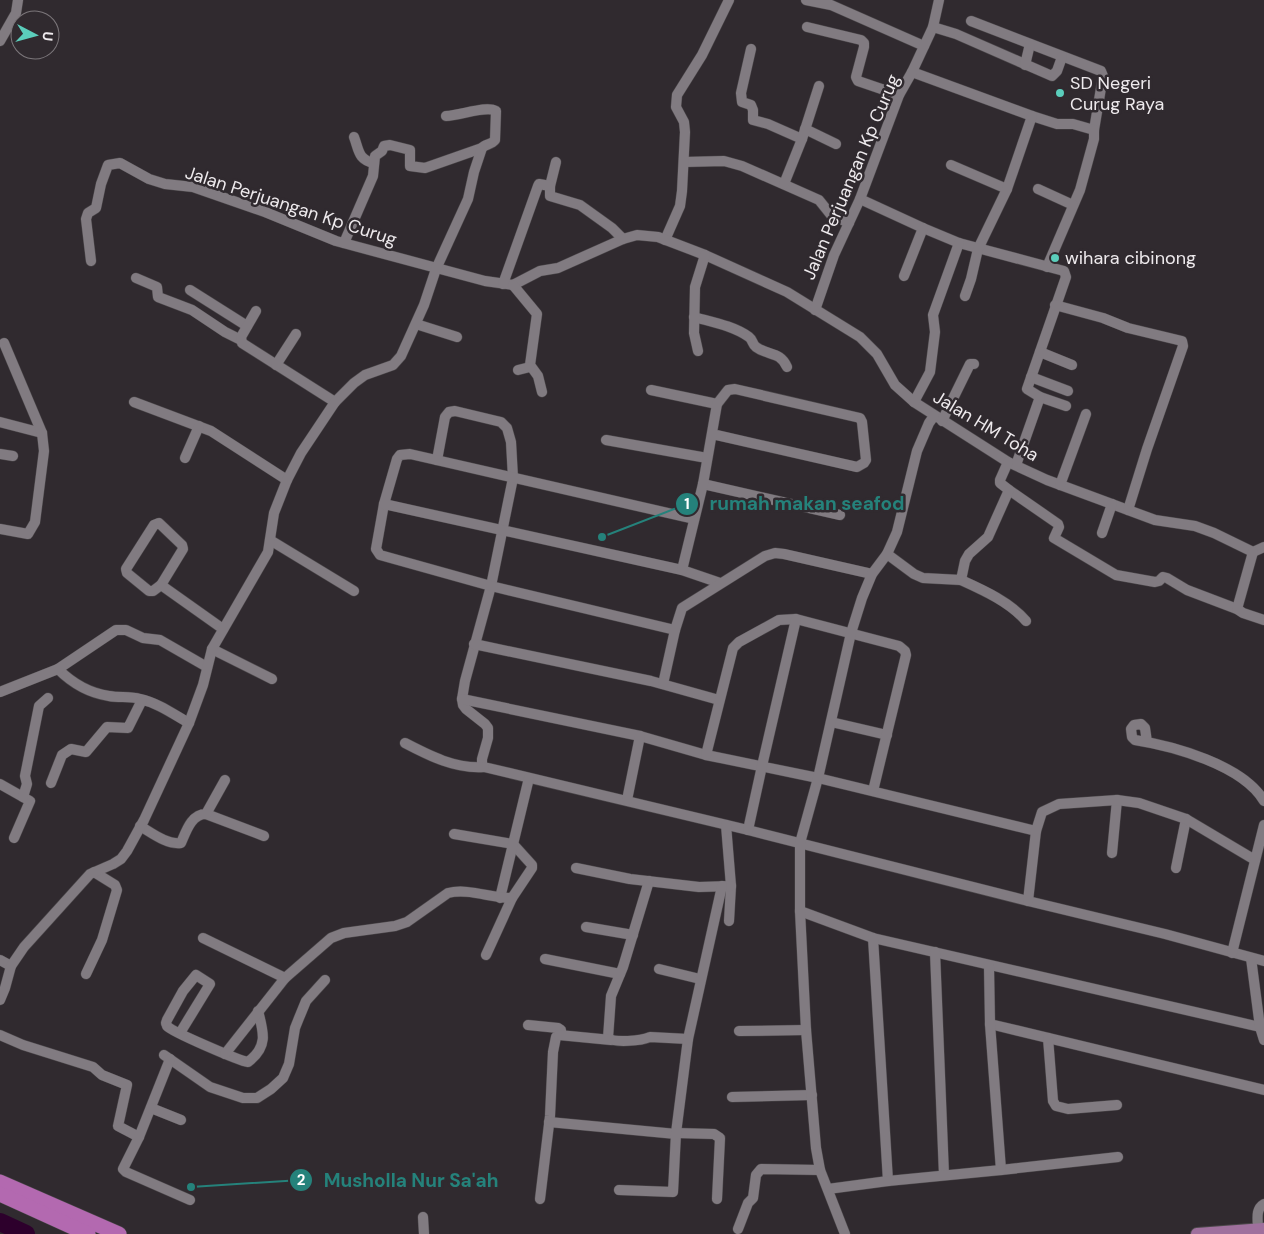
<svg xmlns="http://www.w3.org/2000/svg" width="1264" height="1234" font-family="'DM Sans',sans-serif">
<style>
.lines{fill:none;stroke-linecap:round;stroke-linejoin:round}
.river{stroke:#2d002c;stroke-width:18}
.minor-casing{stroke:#4b474a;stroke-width:11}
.major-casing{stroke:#4b474a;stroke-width:14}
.highway-casing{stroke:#4b474a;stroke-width:16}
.minor{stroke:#817b81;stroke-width:10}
.major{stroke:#9f709d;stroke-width:12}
.highway{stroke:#b369b0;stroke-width:15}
.poi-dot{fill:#5bcebc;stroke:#302a2f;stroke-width:2}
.labels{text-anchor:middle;stroke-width:5;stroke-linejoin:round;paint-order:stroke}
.poi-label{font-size:18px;fill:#eeeaed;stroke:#302a2f;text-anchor:start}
.street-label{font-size:18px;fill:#eeeaed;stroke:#302a2f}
.leader{fill:none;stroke:#25827b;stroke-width:2}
.callout-dot{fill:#25827b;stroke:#302a2f;stroke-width:2}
.mark-label{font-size:15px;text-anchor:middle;font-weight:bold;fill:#fff}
.callout-label{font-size:19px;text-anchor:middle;font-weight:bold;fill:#25827b;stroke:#302a2f;stroke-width:5;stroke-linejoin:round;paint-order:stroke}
</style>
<rect width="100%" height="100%" fill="#302a2f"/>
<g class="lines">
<path class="river" d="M0 1222 26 1234"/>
<g class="minor-casing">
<g id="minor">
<path d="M806 0 831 5 924 46"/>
<path d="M971 21 1101 71 1103 76 1094 130"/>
<path d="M807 27 861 40 864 43V47L856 77 858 81 899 95"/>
<path d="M933 27 956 34 1052 76 1057 71 1062 57"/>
<path d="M0 41 16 13 18 0"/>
<path d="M751 49 741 93 742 102 751 105 753 110V120L768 124 802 139"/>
<path d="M1025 65 1030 44"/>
<path d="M912 72 1032 116 1057 124H1073L1094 130V139L1080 190 1047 267"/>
<path d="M805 129 836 144"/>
<path d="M354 137C359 150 358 160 374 163"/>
<path d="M556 162 550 186V196L580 205 612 228 623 239"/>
<path d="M684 162 724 161 742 166 819 200 831 215 849 223"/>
<path d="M951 165 1007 189"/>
<path d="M784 184 802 139 819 86"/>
<path d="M1038 189 1073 205"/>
<path d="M860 199 923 228 959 243 1064 271 1066 277 1027 389 1040 397 1066 406"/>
<path d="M665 240 680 206 682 191 685 132 684 122 676 107 677 95 702 55 729 0"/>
<path d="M344 243 373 176 375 156 382 151 384 146 390 145 410 150V166L425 168 482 148"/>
<path d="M91 261 86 219 88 213 96 208 101 184 108 165 120 163 149 179 165 184 193 187 265 212 336 241 485 281 513 285 540 271 558 268 623 239 637 235 658 237 705 255 787 292 860 337 877 354 895 385 914 402 1008 462 1047 480 1155 520 1195 526 1214 533 1253 552"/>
<path d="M904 276 923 228"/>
<path d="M136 278 157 287 158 297 192 310 225 332 241 340"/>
<path d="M503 284 538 186 539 184 550 186"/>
<path d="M513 285 537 314 530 365 538 376 542 392"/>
<path d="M190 290 247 326"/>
<path d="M965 296 971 279 978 249 1007 189 1032 116"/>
<path d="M1055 305 1103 318 1128 328 1182 341 1183 346 1147 449 1128 510"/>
<path d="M815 310 834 255 860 199 899 95 912 72 933 27 939 0"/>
<path d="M256 311 241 337 242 343 335 402"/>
<path d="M694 317C712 322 734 326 749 337 753 340 752 344 756 347 768 356 780 351 787 367"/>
<path d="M416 324 457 337"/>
<path d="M698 351 694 333 695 287 705 255"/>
<path d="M1040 352 1072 365"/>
<path d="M276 365 296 334"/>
<path d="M518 370 530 367"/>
<path d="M1031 377 1068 391"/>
<path d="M651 390 717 404"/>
<path d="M134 402 211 431 287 480"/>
<path d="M914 402 930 372 935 332 933 315 959 243"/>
<path d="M942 421 970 364H974"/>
<path d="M0 422 42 433"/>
<path d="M606 440 707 458"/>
<path d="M0 454 13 456"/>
<path d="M185 458 199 426"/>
<path d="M437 460 445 417 449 412 455 411 501 422 507 428 511 442 513 478 491 586 465 681 462 699 463 705 466 709 485 724 488 728V738L482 759V764L484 767 748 830 1028 901 1165 934 1264 961"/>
<path d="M1016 465 1040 397"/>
<path d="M703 484 840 515"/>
<path d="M1060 485 1086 414"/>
<path d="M1009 490 1058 524 1059 527 1054 538 1116 575 1155 582 1159 581 1163 577 1167 578 1187 590 1237 609 1243 613 1264 620"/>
<path d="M384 504 376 549 380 555 491 586 675 630"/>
<path d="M694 519 410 454 400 455 397 459 384 504 682 570 720 583"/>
<path d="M159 523 182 545 183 549 161 585 153 591H149L127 573 126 569 154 525Z"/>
<path d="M0 529 28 534 35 522 44 451 42 433 4 343"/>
<path d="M1102 533 1112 504"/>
<path d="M270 540 354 591"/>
<path d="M1253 552 1264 547"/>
<path d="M887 554 914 574 923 578 961 580 965 561 969 554 988 537 1009 490 1000 483V480L1008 462"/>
<path d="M682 570 703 484 717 404 728 390 735 389 860 418 862 422 866 460 864 463 857 467 712 434"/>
<path d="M961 580C983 590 1010 602 1026 621"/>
<path d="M161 585 223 629"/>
<path d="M1237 609 1253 552"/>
<path d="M474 644 651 681 719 700"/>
<path d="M212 649 272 679"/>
<path d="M58 669C72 683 89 693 109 696 119 698 130 696 140 699 158 703 173 714 189 723"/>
<path d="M663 684 675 630 682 608 765 556 775 553 784 554 872 574"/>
<path d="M0 692 58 669 116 630H126L143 638 160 640 207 667"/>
<path d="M462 699 640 736 706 755 818 778 1036 831"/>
<path d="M831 722 887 735"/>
<path d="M1147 742 1145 728 1141 724 1134 725 1131 729 1132 737 1135 740C1173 746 1243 765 1264 801"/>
<path d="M405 743C430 756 455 769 484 767"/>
<path d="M706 755 733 648 739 642 779 620 796 619 899 646 905 651 906 655 873 791"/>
<path d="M51 783 62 755 71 749 86 752 107 727 128 728 142 700"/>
<path d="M0 784 30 801 14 838"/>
<path d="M23 797 27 784 25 776 39 706 48 698"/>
<path d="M627 800 640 736"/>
<path d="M206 814 264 836"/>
<path d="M726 825 731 886 729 921"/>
<path d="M140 826C152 833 167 845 181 843 186 832 191 814 206 814L225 780"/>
<path d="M748 830 762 766 796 619"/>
<path d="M454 834 513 844 532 865V868L512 898 486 955"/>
<path d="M1112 853 1117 800"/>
<path d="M576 868 630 879 699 887 731 886"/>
<path d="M1176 868 1186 819"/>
<path d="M649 881 623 967 611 996 608 1038C614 1043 641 1041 650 1037L688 1039"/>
<path d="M500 898 529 778"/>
<path d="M1028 901 1036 831 1042 812 1059 804 1117 800 1139 803 1186 819 1255 860"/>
<path d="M800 911 873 938 1260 1027"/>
<path d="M586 927 633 935"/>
<path d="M203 938 285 978"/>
<path d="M873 938 888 1181"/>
<path d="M935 952 944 1175"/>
<path d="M1232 953 1264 825"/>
<path d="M1251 958 1260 1027 1264 1040"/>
<path d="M545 959 620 974"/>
<path d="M0 960 11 966"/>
<path d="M659 969 700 979"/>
<path d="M86 974 102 940 117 890 115 885 94 872"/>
<path d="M0 1000 5 988 11 966 24 947 90 874 113 864 121 859 127 851 144 820 189 723 203 685 212 649 268 552 274 513 287 480 301 453 335 402 354 383 365 375 393 365 401 356 424 305 436 269 468 199 474 172 482 148C485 144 491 145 495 140L496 111C486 105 460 116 446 116"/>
<path d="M990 1024 1264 1090"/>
<path d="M528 1025 558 1028 561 1030V1033L556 1037 553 1052 550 1116 540 1199"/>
<path d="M739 1031 806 1030"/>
<path d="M180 1033 210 984 196 975 183 991 167 1020 166 1023C166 1024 167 1025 167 1026 172 1032 240 1061 248 1062 268 1047 264 1033 258 1011"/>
<path d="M0 1035 23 1045 93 1067 102 1075 127 1085 118 1126 139 1137"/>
<path d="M559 1035 611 1040"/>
<path d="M1048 1038 1053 1101 1056 1106 1068 1109 1117 1105"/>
<path d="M225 1054 285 978 331 938 344 933 395 926 407 922 448 893C468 888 491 898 512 898"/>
<path d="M164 1055 210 1087 243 1098H257L271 1089 283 1078 289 1064 295 1028 299 1018 306 1001 325 980"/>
<path d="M170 1059 139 1137 123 1169 126 1172 190 1200"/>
<path d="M732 1097 812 1095"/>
<path d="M151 1108 181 1120"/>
<path d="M549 1122 676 1134"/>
<path d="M676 1133 714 1134 720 1138 717 1199"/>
<path d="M1001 1170 1118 1157"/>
<path d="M828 1189 888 1181 1001 1170 990 1024 989 966"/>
<path d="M619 1190 673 1192 676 1133 688 1039 722 886"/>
<path d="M423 1217 424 1234"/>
<path d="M738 1229 748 1203 753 1198 756 1175 761 1169 820 1170"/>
<path d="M1258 1229C1258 1220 1255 1209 1264 1204"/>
<path d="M845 1234 820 1170 816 1148 806 1030 800 911V843L818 778 851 633 862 598 872 574 887 554 897 532 917 451 929 423 934 416"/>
</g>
</g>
<g class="major-casing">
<path id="major" d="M1197 1234 1264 1229"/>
</g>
<g class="highway-casing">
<g id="highway">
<path d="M0 1182 119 1234"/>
<path d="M0 1194 88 1234"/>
</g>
</g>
<use href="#minor" class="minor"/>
<use href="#major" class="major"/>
<use href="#highway" class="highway"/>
</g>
<g class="poi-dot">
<circle cx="1060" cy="93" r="5"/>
<circle cx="1055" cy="258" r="5"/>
</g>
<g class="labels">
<g class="poi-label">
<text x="1070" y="89">SD Negeri<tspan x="1070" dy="21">Curug Raya</tspan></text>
<text x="1065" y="264">wihara cibinong</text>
</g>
<g class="street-label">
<text transform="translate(851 177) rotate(-67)" y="6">Jalan Perjuangan Kp Curug</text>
<text transform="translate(291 206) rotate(18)" y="6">Jalan Perjuangan Kp Curug</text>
<text transform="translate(986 426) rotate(31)" y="6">Jalan HM Toha</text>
</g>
</g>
<path class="leader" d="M602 537L687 504M191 1187L301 1180"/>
<g class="callout-dot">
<circle cx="602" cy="537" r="5"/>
<circle cx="191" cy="1187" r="5"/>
<circle cx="687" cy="504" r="12"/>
<circle cx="301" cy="1180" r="12"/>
</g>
<g class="mark-label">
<text x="687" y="509">1</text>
<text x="301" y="1185">2</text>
</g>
<g class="callout-label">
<text x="807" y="510">rumah makan seafod</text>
<text x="411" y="1187">Musholla Nur Sa'ah</text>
</g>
<g transform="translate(35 35) rotate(96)"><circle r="24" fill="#302a2f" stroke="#7c777b"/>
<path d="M0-4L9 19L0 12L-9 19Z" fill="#5bcebc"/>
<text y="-8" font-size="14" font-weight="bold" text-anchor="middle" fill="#eeeaed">U</text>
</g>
</svg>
